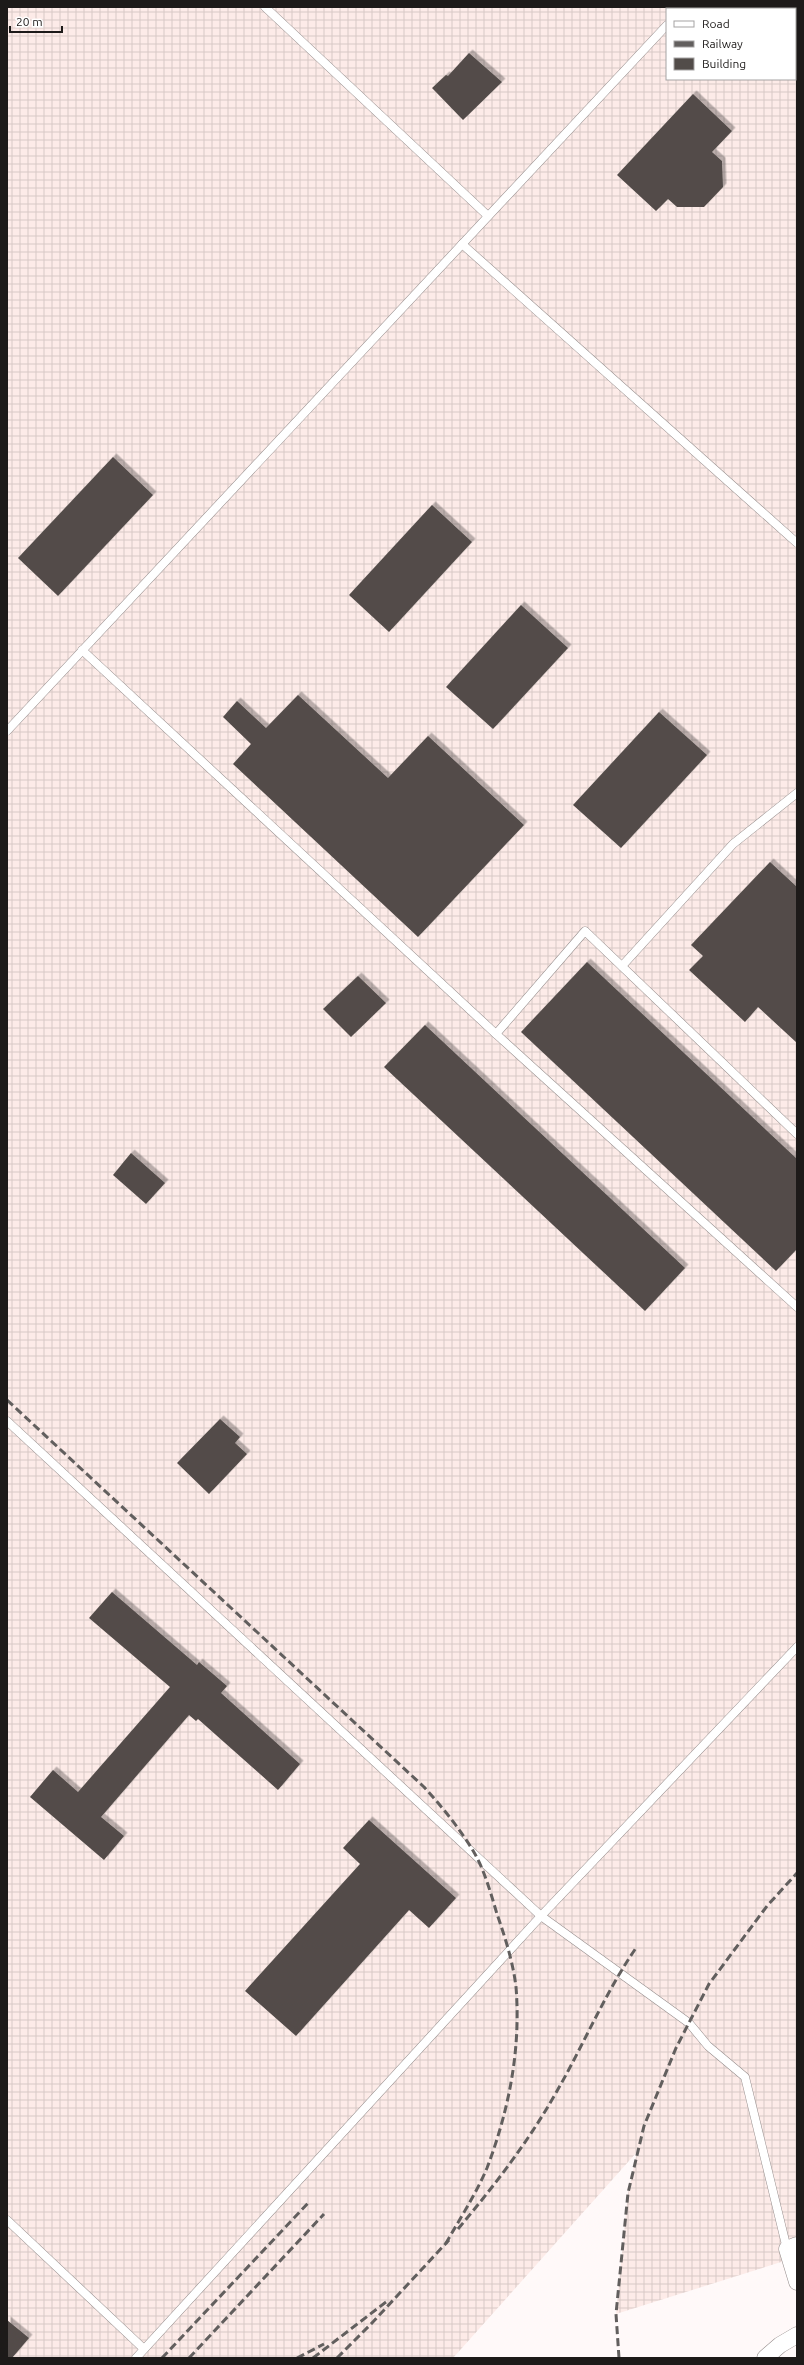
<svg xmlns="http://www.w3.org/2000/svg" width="804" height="2365" font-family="Ubuntu,sans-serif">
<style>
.industrial{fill:url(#industrial-grid);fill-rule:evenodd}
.building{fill:#524c49;filter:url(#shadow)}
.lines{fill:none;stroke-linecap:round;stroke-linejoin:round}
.lane-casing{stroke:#958d8c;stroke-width:9}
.street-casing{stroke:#958d8c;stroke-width:17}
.lane{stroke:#fff;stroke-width:8}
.street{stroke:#fff;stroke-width:16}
.rail{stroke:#625f5e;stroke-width:3;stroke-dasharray:8 4;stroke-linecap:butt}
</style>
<defs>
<pattern id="industrial-grid" width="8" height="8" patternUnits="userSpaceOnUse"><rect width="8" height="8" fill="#fdebe8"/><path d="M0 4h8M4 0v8" fill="none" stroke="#d8c9c6"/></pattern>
<filter id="shadow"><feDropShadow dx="3.5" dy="-3.5" stdDeviation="0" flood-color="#0004"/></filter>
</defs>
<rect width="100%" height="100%" fill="#fff9f9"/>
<path class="industrial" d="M7 7H797V2257L616 2314 628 2193 637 2152 453 2358H7ZM667 9H795V79H667Z"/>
<g class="building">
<path d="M469 53 502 82 463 120 432 88 446 75 448 76Z"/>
<path d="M693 94 732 131 712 152 722 161 723 187 704 207H677L668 199 656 211 617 175Z"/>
<path d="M113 457 153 495 58 596 18 558Z"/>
<path d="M432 505 472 542 389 632 349 595Z"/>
<path d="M521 605 568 648 493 729 446 687Z"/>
<path d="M298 695 388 778 428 736 524 825 418 937 233 764 251 744 223 717 237 701 266 728Z"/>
<path d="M659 712 707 755 621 848 573 805Z"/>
<path d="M770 862 797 887V1043L758 1007 745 1022 689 970 703 956 691 945Z"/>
<path d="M587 962 797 1159V1249L776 1271 521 1032Z"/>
<path d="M358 976 386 1003 351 1037 323 1009Z"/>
<path d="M425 1025 685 1268 645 1311 384 1067Z"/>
<path d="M131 1153 165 1183 146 1204 113 1175Z"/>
<path d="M220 1419 240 1437 235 1443 247 1454 209 1494 177 1463Z"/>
<path d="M112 1592 197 1665 199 1662 227 1686 221 1693 300 1764 278 1790 198 1719 196 1721 189 1715 101 1817 124 1836 104 1860 30 1797 53 1770 78 1792 170 1687 89 1618Z"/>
<path d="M369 1820 456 1898 429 1928 409 1910 296 2036 245 1991 360 1864 343 1848Z"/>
<path d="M7 2320 29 2338 12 2358H7Z"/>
</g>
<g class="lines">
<g class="lane-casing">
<g id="lane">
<path d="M265 7 488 216"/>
<path d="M682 9 684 7"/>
<path d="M462 244 797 543"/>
<path d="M82 650 496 1034 797 1307"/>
<path d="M7 731 667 25"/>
<path d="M622 966 733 844 797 793"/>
<path d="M496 1034 585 931 797 1134"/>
<path d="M7 1421 541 1916 689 2023 708 2046 745 2077 787 2249"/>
<path d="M7 2220 144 2349"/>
<path d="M136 2358 541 1916 797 1647"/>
</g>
</g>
<g class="street-casing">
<g id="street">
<path d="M797 2245 787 2249 797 2282"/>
<path d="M765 2358 780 2345 797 2335"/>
</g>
</g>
<use href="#lane" class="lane"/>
<use href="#street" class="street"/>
<g class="rail">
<path d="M7 1400 424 1787C443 1808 461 1830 475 1854 485 1872 491 1894 497 1914 505 1937 513 1962 516 1987 521 2049 509 2110 487 2168 476 2194 459 2220 445 2245"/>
<path d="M458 2229C494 2186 529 2141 557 2091 584 2044 605 1993 636 1948"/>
<path d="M162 2358 310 2201"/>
<path d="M189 2358 324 2214"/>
<path d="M297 2358 324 2344"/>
<path d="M313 2358 386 2302"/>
<path d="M337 2358 371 2324 449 2240"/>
<path d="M619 2358 616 2314 628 2193 644 2126 676 2048 709 1984 767 1906 797 1873"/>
</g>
</g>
<rect width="804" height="2365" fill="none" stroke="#1d1a19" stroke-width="16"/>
<rect x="666" y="8" width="130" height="72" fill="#ffffff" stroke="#a5a3a3"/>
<rect x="674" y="21" width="20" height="6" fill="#ffffff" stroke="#a5a3a3"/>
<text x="702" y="28" font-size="12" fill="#1d1a19">Road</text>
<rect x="674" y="41" width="20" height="6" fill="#625f5e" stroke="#a5a3a3"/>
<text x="702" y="48" font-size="12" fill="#1d1a19">Railway</text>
<rect x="674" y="58" width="20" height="12" fill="#524c49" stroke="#a5a3a3"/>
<text x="702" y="68" font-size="12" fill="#1d1a19">Building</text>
<path d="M10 26v6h52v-6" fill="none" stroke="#1d1a19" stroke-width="2"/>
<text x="16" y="26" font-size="12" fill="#1d1a19" stroke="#ffffff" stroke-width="3" paint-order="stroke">20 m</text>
</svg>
